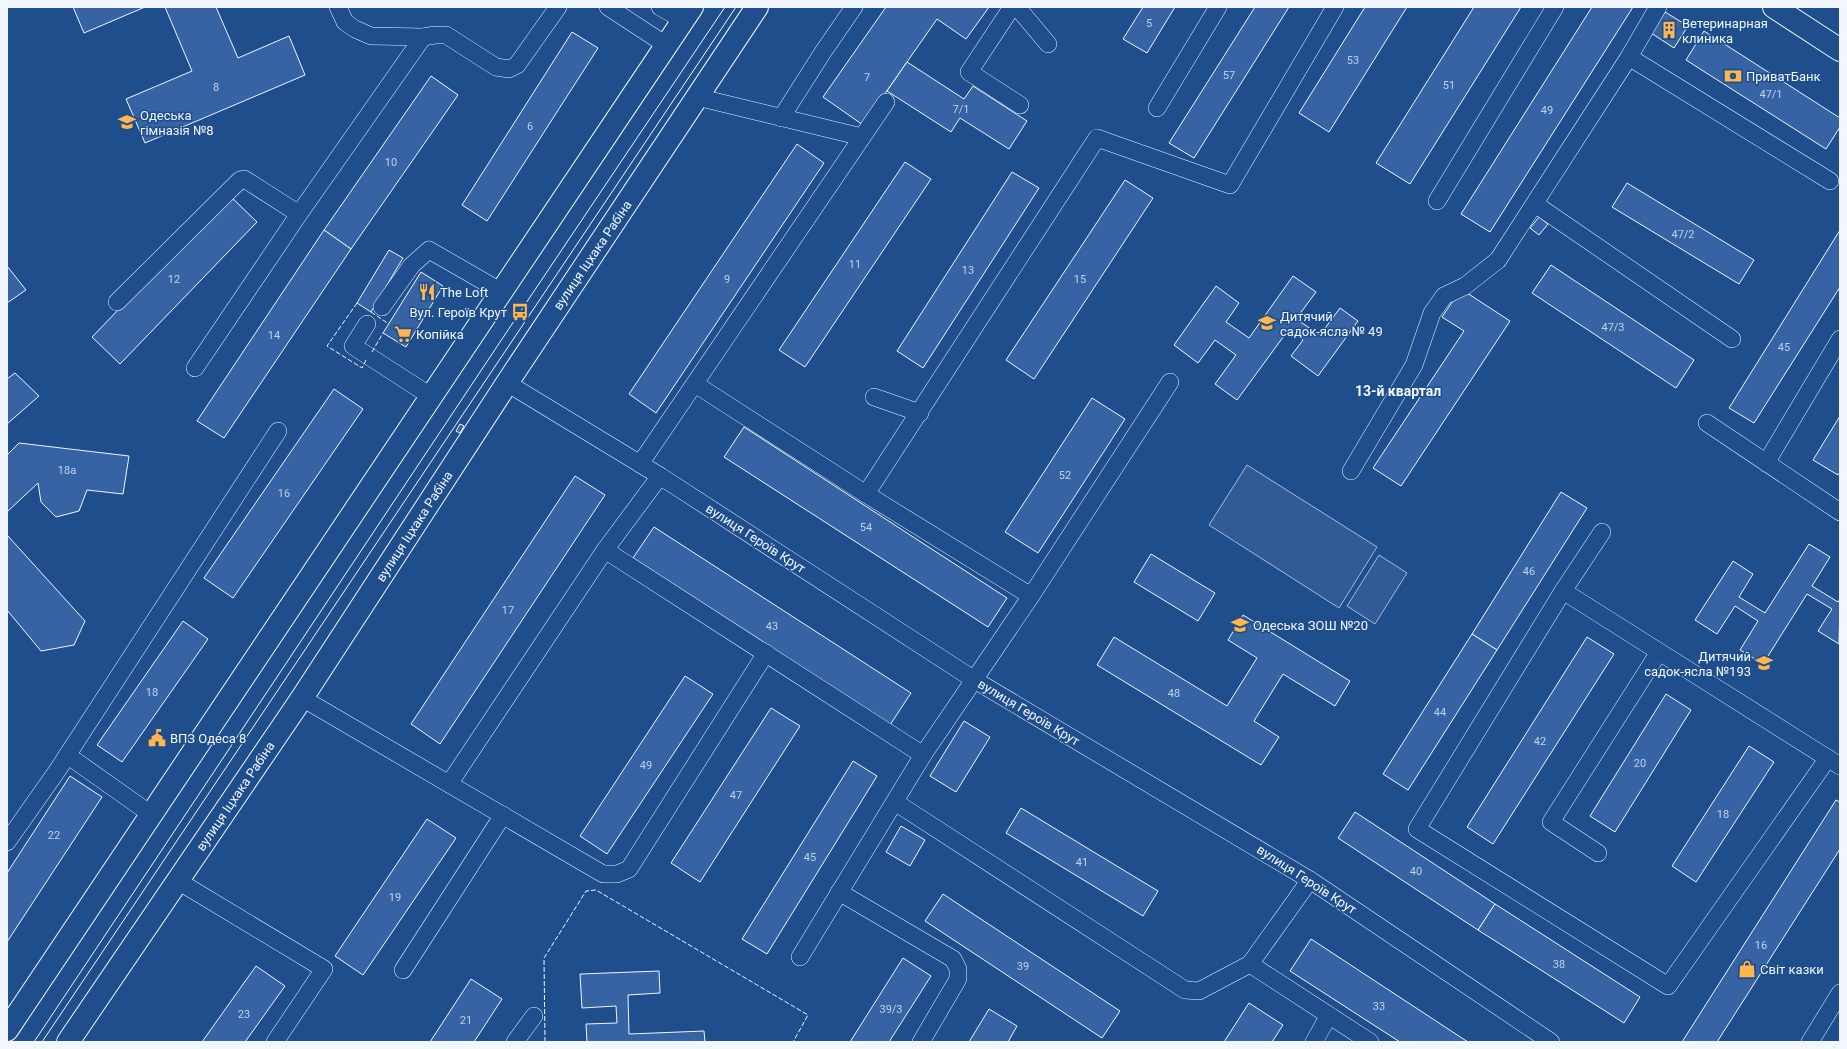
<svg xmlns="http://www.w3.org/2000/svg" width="1847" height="1049" font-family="Roboto,sans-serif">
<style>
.green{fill:#305b95;stroke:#a8bbd7}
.building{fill:#3563a3;stroke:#f2f6ff}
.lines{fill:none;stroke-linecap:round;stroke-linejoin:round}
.minor-casing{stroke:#f2f6ff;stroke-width:18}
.major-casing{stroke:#f2f6ff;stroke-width:24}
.minor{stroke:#1f4e8c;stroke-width:17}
.major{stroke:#1f4e8c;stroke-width:22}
.tram{stroke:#f2f6ff;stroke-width:1}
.fence{stroke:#f2f6ff;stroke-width:1;stroke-dasharray:5 2;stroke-linecap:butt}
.labels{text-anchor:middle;stroke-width:3;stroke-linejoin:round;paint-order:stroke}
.number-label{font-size:11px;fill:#c3d1e8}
.poi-label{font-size:13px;fill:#f2f6ff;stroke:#1f4e8c;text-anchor:start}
.street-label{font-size:13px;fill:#f2f6ff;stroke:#1f4e8c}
.neighbourhood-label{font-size:14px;font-weight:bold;fill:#f2f6ff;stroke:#1f4e8c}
</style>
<rect width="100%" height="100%" fill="#1f4e8c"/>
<g class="green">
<path d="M1247 465 1377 547 1339 608 1209 525Z"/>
<path d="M1379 555 1407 573 1375 624 1347 606Z"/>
</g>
<g class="building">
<path d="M73 7H145L84 33Z"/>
<path d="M165 7H216L238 58 289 36 305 75 145 143 126 99 192 71Z"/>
<path d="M886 7H989L966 39 937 19 863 125 823 97Z"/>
<path d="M1143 7H1175L1147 53 1123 39Z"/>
<path d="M1255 7H1289L1194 158 1169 143Z"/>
<path d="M1365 7H1407L1329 132 1299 113Z"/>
<path d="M1474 7H1521L1410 184 1376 163Z"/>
<path d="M1592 7H1633L1490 232 1461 214Z"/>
<path d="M1665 12 1688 26 1674 48 1651 33Z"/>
<path d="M1704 31 1840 118V127L1826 149 1686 60Z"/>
<path d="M572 32 598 48 487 221 462 205Z"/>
<path d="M907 62 964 99 973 86 1027 121 1009 149 960 118 951 132 887 91Z"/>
<path d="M431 76 458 95 351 249 324 230Z"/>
<path d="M797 144 824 163 656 413 629 394Z"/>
<path d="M905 162 931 179 805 367 779 350Z"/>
<path d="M1012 172 1039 188 923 368 897 351Z"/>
<path d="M1125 180 1153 198 1034 379 1006 360Z"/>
<path d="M1627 183 1754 260 1739 284 1612 207Z"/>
<path d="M229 195 257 222 120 364 92 337Z"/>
<path d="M1539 217 1548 224 1539 235 1530 228Z"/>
<path d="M324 230 351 249 224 438 197 421Z"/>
<path d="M1840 230V287L1754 423 1729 408Z"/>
<path d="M389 250 403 258 371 312 357 303Z"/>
<path d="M1551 265 1694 360 1676 388 1532 293Z"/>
<path d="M7 266 26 290 7 303Z"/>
<path d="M421 272 443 286 406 347 383 333Z"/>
<path d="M1293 276 1316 292 1296 319 1320 335 1340 308 1358 321 1318 376 1291 356 1303 340 1289 329 1237 400 1215 384 1236 355 1215 340 1198 363 1174 345 1216 286 1239 303 1226 322 1249 338Z"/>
<path d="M1461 289 1510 321 1401 486 1373 468 1464 331 1442 317Z"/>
<path d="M15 373 39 396 7 424V379Z"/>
<path d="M334 389 363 409 233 598 204 578Z"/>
<path d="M1092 398 1125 419 1038 553 1005 532Z"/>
<path d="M1840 416V472L1838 475 1813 460Z"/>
<path d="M460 424 464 426 460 433 456 431Z"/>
<path d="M744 427 1007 598 988 627 724 457Z"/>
<path d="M19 443 129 456 123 494 87 490 79 511 56 517 41 502 38 483 7 512V455Z"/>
<path d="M575 476 605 495 440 744 411 724Z"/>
<path d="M1561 492 1587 508 1497 650 1472 634Z"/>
<path d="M654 527 911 693 890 725 633 558Z"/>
<path d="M7 535 85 621 74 645 41 651 7 610Z"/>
<path d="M1809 544 1830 557 1812 586 1838 602 1840 599 1839 644 1818 631 1832 609 1807 594 1763 664 1740 650 1758 621 1735 606 1717 634 1695 620 1733 561 1753 574 1739 597 1765 613Z"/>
<path d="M1151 554 1215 593 1198 621 1134 582Z"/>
<path d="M1243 615 1350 681 1335 706 1283 674 1254 721 1279 737 1261 765 1097 665 1114 637 1227 706 1257 658 1228 640Z"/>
<path d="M183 621 208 639 122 762 97 745Z"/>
<path d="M1472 634 1497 650 1408 790 1383 774Z"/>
<path d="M1587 637 1614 654 1493 844 1467 827Z"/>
<path d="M685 676 713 694 607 854 580 836Z"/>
<path d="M1666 694 1691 710 1615 832 1590 816Z"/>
<path d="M771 708 800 726 700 882 671 863Z"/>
<path d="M964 721 990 737 956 792 930 776Z"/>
<path d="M1749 746 1774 762 1696 882 1672 866Z"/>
<path d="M853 761 877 776 767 954 742 939Z"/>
<path d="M70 776 102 797 7 942V873Z"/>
<path d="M1836 800 1840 802V849L1717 1042H1682Z"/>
<path d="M1021 808 1158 891 1143 916 1006 833Z"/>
<path d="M1355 812 1495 904 1478 930 1338 838Z"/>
<path d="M427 819 456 838 363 975 335 956Z"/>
<path d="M901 826 925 840 910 866 886 852Z"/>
<path d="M943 894 1120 1011 1102 1038 925 921Z"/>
<path d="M1495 904 1640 997 1624 1023 1478 930Z"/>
<path d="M1311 939 1468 1042H1400L1290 971Z"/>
<path d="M903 958 931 976 889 1042H850Z"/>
<path d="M256 966 285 986 245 1042H202Z"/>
<path d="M659 971 660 993 628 995 629 1034 704 1031 705 1042H587L586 1024 617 1023 616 1006 582 1008 580 974Z"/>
<path d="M471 979 502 999 474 1042H430Z"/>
<path d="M1249 1003 1283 1025 1272 1042H1224Z"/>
<path d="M989 1009 1017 1026 1008 1042H969Z"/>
</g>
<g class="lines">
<g class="minor-casing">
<g id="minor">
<path d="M338 7 345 22 355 29 371 36 423 37 435 35H446L496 67 509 69 517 65 558 7"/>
<path d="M608 7 666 45"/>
<path d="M660 7 683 20"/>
<path d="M1012 7 969 72 1020 105"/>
<path d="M1017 7 1048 44"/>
<path d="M1629 57 1830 181"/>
<path d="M697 97 862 137"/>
<path d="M1157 108 1218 7"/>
<path d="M781 118 823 52 854 7"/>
<path d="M1437 201 1555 7"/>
<path d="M1535 204 1732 339"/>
<path d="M117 302 240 180 244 179 249 182 299 214"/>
<path d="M382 307 412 265 429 250 502 292"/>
<path d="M367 324 353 346 432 397"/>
<path d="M195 368 299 214 423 37"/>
<path d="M507 383 660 476 973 679 1310 880 1551 1042"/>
<path d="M695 384 866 494 1031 596"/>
<path d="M874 397 920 413"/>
<path d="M1707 423 1840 512"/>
<path d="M1766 463 1840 339"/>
<path d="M640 464 886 102"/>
<path d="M1351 471 1414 365 1432 313 1444 296 1465 286 1498 260 1629 57 1658 7"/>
<path d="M866 494 1097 138 1230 185 1335 7"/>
<path d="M1602 532 1563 591 1417 829 1668 986 1828 758"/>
<path d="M605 550 923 755 1031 596 1170 382"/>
<path d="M1563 591 1840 766"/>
<path d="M302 698 603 874H617L629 869 766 653"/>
<path d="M67 755 152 815"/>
<path d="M449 784 605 550 660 476"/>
<path d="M895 802 1185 990 1199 991 1250 964 1310 880"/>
<path d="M7 842 57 771 278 431"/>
<path d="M1598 853 1551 822 1659 652"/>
<path d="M178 881 324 969 275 1042"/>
<path d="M839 892 953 959 958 969V979L921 1042"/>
<path d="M800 957 923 755"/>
<path d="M1250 964 1370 1042"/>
<path d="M403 970 503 815"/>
<path d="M515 1042 534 1016"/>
<path d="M1314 1042 1329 1015"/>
<path d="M1810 1042 1840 993"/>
</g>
</g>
<g class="major-casing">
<g id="major">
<path d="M1774 7 1840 50"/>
<path d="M7 1030 692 7"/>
<path d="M68 1042 302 698 507 383 757 7"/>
</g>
</g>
<use href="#minor" class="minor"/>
<use href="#major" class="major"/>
<g class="tram">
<path d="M34 1042 520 312 725 7"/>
<path d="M42 1042 736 7"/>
</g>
<g class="fence">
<path d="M357 303 327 346 362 368 366 360"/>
<path d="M371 312 389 324"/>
<path d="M372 352 383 333"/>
<path d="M545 1042 544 958 586 891 596 890 808 1015 793 1042"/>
</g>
</g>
<defs>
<g id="building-bare" transform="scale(1.38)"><path d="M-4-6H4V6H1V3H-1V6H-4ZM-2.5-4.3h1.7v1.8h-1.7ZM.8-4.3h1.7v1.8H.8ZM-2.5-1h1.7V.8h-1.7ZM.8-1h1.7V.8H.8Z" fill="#ffb74d" stroke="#1f4e8c" stroke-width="2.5" paint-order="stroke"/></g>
<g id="bank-bare" transform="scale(1.38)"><path d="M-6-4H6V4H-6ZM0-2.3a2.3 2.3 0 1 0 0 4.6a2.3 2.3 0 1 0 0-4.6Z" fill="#ffb74d" stroke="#1f4e8c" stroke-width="2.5" paint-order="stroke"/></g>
<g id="school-bare" transform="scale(1.38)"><path d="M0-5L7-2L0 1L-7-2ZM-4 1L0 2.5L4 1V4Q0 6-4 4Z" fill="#ffb74d" stroke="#1f4e8c" stroke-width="2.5" paint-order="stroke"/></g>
<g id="restaurant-bare" transform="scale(1.38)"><path d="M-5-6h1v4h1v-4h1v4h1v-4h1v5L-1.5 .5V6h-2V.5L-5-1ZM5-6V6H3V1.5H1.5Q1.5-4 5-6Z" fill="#ffb74d" stroke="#1f4e8c" stroke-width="2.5" paint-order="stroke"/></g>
<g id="bus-bare" transform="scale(1.38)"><path d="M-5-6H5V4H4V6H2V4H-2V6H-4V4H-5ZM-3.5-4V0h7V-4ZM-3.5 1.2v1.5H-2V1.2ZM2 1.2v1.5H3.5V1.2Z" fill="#ffb74d" stroke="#1f4e8c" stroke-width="2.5" paint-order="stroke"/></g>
<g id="supermarket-bare" transform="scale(1.38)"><path d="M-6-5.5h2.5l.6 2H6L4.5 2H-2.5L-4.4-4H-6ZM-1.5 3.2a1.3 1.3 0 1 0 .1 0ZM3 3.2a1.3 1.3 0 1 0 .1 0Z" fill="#ffb74d" stroke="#1f4e8c" stroke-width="2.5" paint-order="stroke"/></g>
<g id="civic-bare" transform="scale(1.38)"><path d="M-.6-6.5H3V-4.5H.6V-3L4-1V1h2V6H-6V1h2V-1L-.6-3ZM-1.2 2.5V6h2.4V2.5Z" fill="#ffb74d" stroke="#1f4e8c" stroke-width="2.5" paint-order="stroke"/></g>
<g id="shop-bare" transform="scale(1.38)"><path d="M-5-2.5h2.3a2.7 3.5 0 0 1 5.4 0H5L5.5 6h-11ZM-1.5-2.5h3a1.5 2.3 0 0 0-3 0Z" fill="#ffb74d" stroke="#1f4e8c" stroke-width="2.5" paint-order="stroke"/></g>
</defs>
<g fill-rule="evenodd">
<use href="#building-bare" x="1669" y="30"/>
<use href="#bank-bare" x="1733" y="76"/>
<use href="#school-bare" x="127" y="122"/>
<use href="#restaurant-bare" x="427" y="292"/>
<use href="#bus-bare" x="520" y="312"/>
<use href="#school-bare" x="1267" y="323"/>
<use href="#supermarket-bare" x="403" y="334"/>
<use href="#school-bare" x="1240" y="625"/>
<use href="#school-bare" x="1764" y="663"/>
<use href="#civic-bare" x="157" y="738"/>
<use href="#shop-bare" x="1747" y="969"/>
</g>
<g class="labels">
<g class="number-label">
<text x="1149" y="27">5</text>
<text x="1353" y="64">53</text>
<text x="1229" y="79">57</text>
<text x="867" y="81">7</text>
<text x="1449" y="89">51</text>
<text x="216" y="91">8</text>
<text x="1771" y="98">47/1</text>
<text x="961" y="113">7/1</text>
<text x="1547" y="114">49</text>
<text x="530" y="130">6</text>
<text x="391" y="166">10</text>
<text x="1683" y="238">47/2</text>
<text x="855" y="268">11</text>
<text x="968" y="274">13</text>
<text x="174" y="283">12</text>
<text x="727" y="283">9</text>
<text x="1080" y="283">15</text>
<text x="1613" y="331">47/3</text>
<text x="274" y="339">14</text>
<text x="1784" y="351">45</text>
<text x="67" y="474">18а</text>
<text x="1065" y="479">52</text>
<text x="284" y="497">16</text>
<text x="866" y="531">54</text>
<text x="1529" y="575">46</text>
<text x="508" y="614">17</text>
<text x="772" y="630">43</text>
<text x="152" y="696">18</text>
<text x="1174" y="697">48</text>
<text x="1440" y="716">44</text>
<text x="1540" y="745">42</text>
<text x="1640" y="767">20</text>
<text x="646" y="769">49</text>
<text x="736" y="799">47</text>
<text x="1723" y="818">18</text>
<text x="54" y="839">22</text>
<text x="810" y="861">45</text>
<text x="1082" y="866">41</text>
<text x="1416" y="875">40</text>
<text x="395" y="901">19</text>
<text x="1761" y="949">16</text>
<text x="1559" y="968">38</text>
<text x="1023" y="970">39</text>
<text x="1379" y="1010">33</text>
<text x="891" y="1013">39/3</text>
<text x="244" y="1018">23</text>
<text x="466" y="1024">21</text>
</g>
<g class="poi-label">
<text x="1682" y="28">Ветеринарная<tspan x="1682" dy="15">клиника</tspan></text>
<text x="1746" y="81">ПриватБанк</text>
<text x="140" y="120">Одеська<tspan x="140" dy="15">гімназія №8</tspan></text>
<text x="440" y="297">The Loft</text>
<text x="507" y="317" text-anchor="end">Вул. Героїв Крут</text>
<text x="1280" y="321">Дитячий<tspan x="1280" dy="15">садок-ясла № 49</tspan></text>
<text x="416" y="339">Копійка</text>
<text x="1253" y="630">Одеська ЗОШ №20</text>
<text x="1751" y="661" text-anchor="end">Дитячий<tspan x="1751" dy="15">садок-ясла №193</tspan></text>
<text x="170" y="743">ВПЗ Одеса 8</text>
<text x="1760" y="974">Світ казки</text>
</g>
<g class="street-label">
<text transform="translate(592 255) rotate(-56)" y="5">вулиця Іцхака Рабіна</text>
<text transform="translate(414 526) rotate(-57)" y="5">вулиця Іцхака Рабіна</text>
<text transform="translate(756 538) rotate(33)" y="5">вулиця Героїв Крут</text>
<text transform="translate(1029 712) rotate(31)" y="5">вулиця Героїв Крут</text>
<text transform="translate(235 796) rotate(-56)" y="5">вулиця Іцхака Рабіна</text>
<text transform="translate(1307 879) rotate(33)" y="5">вулиця Героїв Крут</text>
</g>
<g class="neighbourhood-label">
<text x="1398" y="396">13-й квартал</text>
</g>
</g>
<rect width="1847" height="1049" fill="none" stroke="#f2f6ff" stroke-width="16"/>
</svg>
